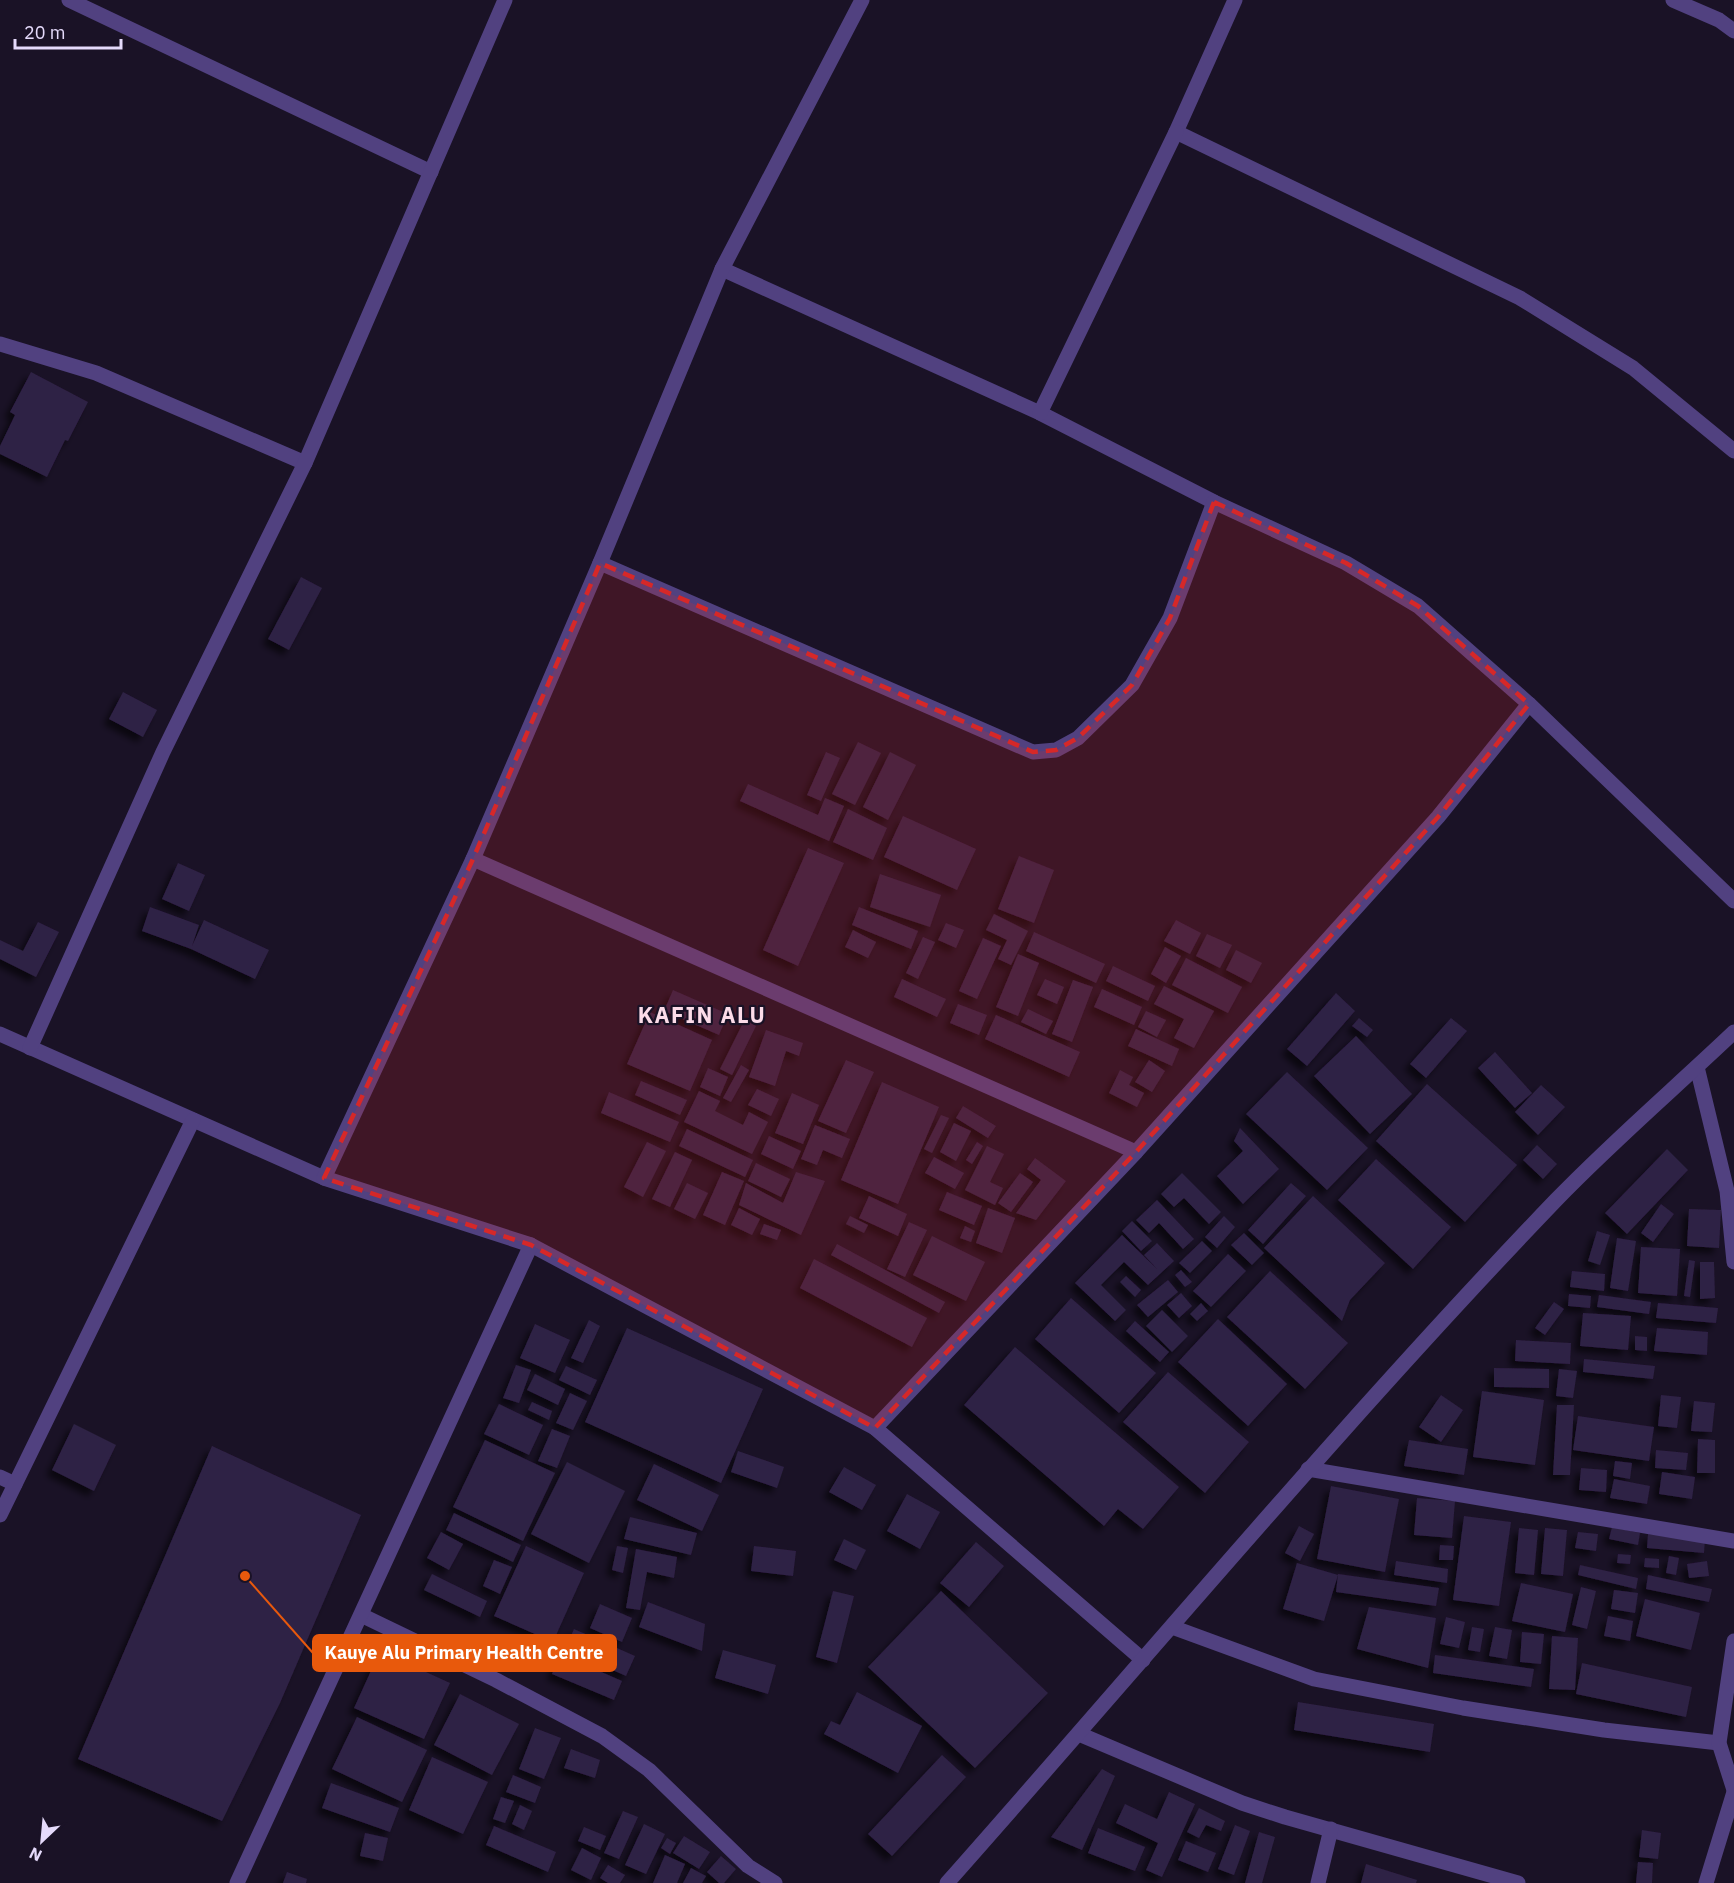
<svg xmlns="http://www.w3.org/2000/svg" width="1734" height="1883" font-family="'IBM Plex Sans',sans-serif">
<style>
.building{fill:#2f2045;filter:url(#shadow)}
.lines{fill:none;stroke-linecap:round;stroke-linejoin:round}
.minor{stroke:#514180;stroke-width:15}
.marked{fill:#d62828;fill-opacity:0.2;stroke:#d62828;stroke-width:4.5;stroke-dasharray:12 8;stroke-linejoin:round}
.labels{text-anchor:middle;stroke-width:4.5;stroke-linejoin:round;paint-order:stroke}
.district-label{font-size:22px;font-weight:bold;letter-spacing:1.5px;fill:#fcdce9;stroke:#1a1226}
.leader{fill:none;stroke:#e8590c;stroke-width:2}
.callout-dot{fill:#e8590c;stroke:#1a1226;stroke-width:2}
.callout{fill:#e8590c;stroke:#e8590c;stroke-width:2}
.callout-label{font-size:18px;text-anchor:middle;font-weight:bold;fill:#fff}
</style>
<defs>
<filter id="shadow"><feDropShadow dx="-5.5" dy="5.5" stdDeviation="3" flood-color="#0009"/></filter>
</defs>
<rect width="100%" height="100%" fill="#1a1226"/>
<g class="building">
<path d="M31 372 88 402 68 441 65 440 47 477 0 454V446L15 415 10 412Z"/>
<path d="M301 577 322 588 289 650 268 639Z"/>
<path d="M123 692 157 710 143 737 109 719Z"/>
<path d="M858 742 881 753 855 805 832 794Z"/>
<path d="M826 752 840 758 821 801 807 795Z"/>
<path d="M890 752 916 765 888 820 863 807Z"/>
<path d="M748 784 818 815 825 798 844 806 829 841 740 801Z"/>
<path d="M848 809 887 828 873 860 833 842Z"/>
<path d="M903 816 976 849 957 890 884 857Z"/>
<path d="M808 848 844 863 798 966 763 950Z"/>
<path d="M1019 856 1054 870 1034 923 998 909Z"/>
<path d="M178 863 205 875 189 911 162 899Z"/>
<path d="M880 874 941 895 930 927 870 907Z"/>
<path d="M150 907 199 925 192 946 204 920 269 950 255 979 191 949 142 931Z"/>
<path d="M859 907 918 931 911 949 852 925Z"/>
<path d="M994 914 1028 931 1011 965 998 959 1007 940 986 930Z"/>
<path d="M1176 920 1201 933 1190 954 1164 941Z"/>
<path d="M38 922 59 932 36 977 0 959V940L23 951Z"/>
<path d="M946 923 964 930 956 948 938 940Z"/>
<path d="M853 930 876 942 868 958 845 947Z"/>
<path d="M1034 932 1105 964 1096 983 1026 951Z"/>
<path d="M1207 934 1232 945 1220 968 1196 956Z"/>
<path d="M923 937 935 942 918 979 906 973Z"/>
<path d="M983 938 1001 946 977 999 959 991Z"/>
<path d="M1165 947 1181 956 1166 983 1151 974Z"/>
<path d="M1236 950 1262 963 1251 983 1226 970Z"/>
<path d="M1018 954 1039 963 1018 1016 996 1007Z"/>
<path d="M1186 958 1242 987 1228 1013 1172 985Z"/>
<path d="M1113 966 1155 986 1148 1001 1106 981Z"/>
<path d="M902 979 946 999 937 1017 894 997Z"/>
<path d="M1045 979 1064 987 1057 1004 1037 995Z"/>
<path d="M1073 980 1093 987 1072 1042 1052 1034Z"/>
<path d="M1164 986 1214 1011 1194 1048 1174 1038 1184 1019 1154 1004Z"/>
<path d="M1102 989 1142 1007 1134 1025 1094 1007Z"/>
<path d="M673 990 728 1014 719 1035 664 1011Z"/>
<path d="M1336 993 1355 1011 1307 1066 1287 1049Z"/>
<path d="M958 1004 987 1015 979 1035 950 1023Z"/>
<path d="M1028 1009 1053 1021 1046 1034 1021 1022Z"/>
<path d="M1146 1011 1166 1020 1157 1037 1138 1027Z"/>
<path d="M650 1012 712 1040 690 1091 627 1064Z"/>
<path d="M996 1015 1080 1052 1069 1077 985 1039Z"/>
<path d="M1359 1018 1373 1030 1367 1037 1352 1026Z"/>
<path d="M1451 1018 1467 1031 1426 1078 1410 1064Z"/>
<path d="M745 1019 756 1026 732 1075 720 1069Z"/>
<path d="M1136 1029 1179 1049 1172 1066 1128 1046Z"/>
<path d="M766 1030 803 1043 799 1056 786 1051 775 1086 749 1077Z"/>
<path d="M1356 1036 1412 1094 1370 1134 1314 1076Z"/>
<path d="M1495 1052 1532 1093 1515 1108 1478 1068Z"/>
<path d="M846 1060 874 1072 846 1133 818 1121Z"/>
<path d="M1149 1060 1165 1071 1152 1092 1135 1082Z"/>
<path d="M741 1065 749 1070 731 1102 723 1098Z"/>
<path d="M708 1068 728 1077 720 1096 700 1087Z"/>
<path d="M1120 1070 1133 1077 1129 1085 1144 1093 1137 1107 1109 1093Z"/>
<path d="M1287 1072 1368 1148 1327 1190 1246 1114Z"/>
<path d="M641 1081 687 1100 680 1115 635 1095Z"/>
<path d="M882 1082 939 1107 898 1204 841 1180Z"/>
<path d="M1427 1084 1517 1165 1465 1222 1376 1141Z"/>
<path d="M1541 1085 1565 1107 1538 1135 1515 1112Z"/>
<path d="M757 1089 779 1099 771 1116 748 1105Z"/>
<path d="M699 1091 720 1101 715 1111 743 1125 749 1112 768 1122 752 1154 684 1122Z"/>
<path d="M609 1092 679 1122 670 1142 601 1113Z"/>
<path d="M792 1093 819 1105 803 1144 775 1133Z"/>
<path d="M963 1106 996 1126 988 1138 956 1118Z"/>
<path d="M941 1115 949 1118 932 1153 924 1149Z"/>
<path d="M954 1123 971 1131 956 1161 940 1152Z"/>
<path d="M815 1125 850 1139 842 1158 823 1150 817 1165 801 1159Z"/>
<path d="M1240 1128 1279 1169 1243 1204 1217 1176 1243 1151 1234 1141Z"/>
<path d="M687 1129 753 1160 745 1177 679 1146Z"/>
<path d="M769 1136 801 1151 793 1169 761 1154Z"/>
<path d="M647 1142 666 1151 643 1197 624 1187Z"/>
<path d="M977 1142 983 1146 972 1164 966 1160Z"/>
<path d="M1537 1145 1557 1164 1543 1179 1523 1160Z"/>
<path d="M987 1146 1004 1154 990 1182 1003 1188 995 1205 965 1190Z"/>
<path d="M1667 1149 1688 1170 1627 1234 1605 1213Z"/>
<path d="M675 1152 692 1160 670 1207 652 1199Z"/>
<path d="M934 1157 964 1173 955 1189 925 1173Z"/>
<path d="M1035 1158 1066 1181 1036 1220 1016 1213 1041 1180 1027 1169Z"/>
<path d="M1376 1159 1451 1227 1413 1269 1338 1200Z"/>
<path d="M756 1163 790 1179 781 1197 748 1181Z"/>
<path d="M722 1172 744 1181 725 1225 703 1215Z"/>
<path d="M796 1172 825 1181 801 1235 739 1205 746 1183 783 1203Z"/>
<path d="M1020 1173 1033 1182 1011 1212 998 1203Z"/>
<path d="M1182 1173 1221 1212 1209 1224 1184 1198 1174 1207 1161 1194Z"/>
<path d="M687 1183 708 1193 695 1219 674 1209Z"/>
<path d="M1291 1183 1306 1196 1263 1244 1248 1230Z"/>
<path d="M947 1192 982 1206 974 1225 939 1210Z"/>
<path d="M869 1196 907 1214 898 1236 859 1218Z"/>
<path d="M1313 1196 1385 1263 1350 1300 1342 1321 1264 1248Z"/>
<path d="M1157 1200 1194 1239 1183 1249 1159 1223 1149 1233 1136 1220Z"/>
<path d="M1661 1204 1674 1214 1653 1242 1641 1233Z"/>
<path d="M739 1208 760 1219 752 1235 731 1225Z"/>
<path d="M988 1208 1015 1218 1002 1253 976 1243Z"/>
<path d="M1689 1209 1721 1210 1719 1248 1687 1246Z"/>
<path d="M850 1216 868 1225 864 1233 846 1224Z"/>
<path d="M1224 1216 1235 1227 1217 1248 1205 1237Z"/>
<path d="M1132 1221 1152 1241 1141 1251 1122 1231Z"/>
<path d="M909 1222 927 1230 905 1277 887 1269Z"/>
<path d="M764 1224 781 1230 777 1240 760 1234Z"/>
<path d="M965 1226 975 1231 971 1242 960 1238Z"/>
<path d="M1597 1231 1610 1235 1600 1265 1588 1261Z"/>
<path d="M1244 1233 1264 1253 1252 1265 1231 1245Z"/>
<path d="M1122 1235 1157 1269 1144 1255 1157 1243 1174 1261 1148 1285 1124 1262 1101 1285 1126 1310 1115 1321 1075 1283Z"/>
<path d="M932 1236 985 1262 966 1301 913 1275Z"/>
<path d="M1617 1238 1636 1241 1628 1291 1610 1288Z"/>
<path d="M1202 1241 1212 1251 1190 1273 1179 1263Z"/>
<path d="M837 1244 945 1302 939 1313 831 1255Z"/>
<path d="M1641 1247 1680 1249 1677 1296 1638 1293Z"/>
<path d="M1228 1254 1246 1271 1211 1307 1193 1291Z"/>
<path d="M814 1259 927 1318 912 1347 800 1288Z"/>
<path d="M1689 1260 1695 1261 1690 1297 1684 1296Z"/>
<path d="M1700 1262H1714L1715 1298 1700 1299Z"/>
<path d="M1181 1270 1192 1282 1185 1287 1175 1275Z"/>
<path d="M1270 1271 1348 1343 1305 1389 1227 1317Z"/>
<path d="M1572 1271 1605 1274 1604 1291 1570 1287Z"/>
<path d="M1126 1276 1141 1290 1135 1297 1120 1282Z"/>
<path d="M1168 1280 1178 1292 1148 1317 1137 1305Z"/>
<path d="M1181 1293 1192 1306 1179 1318 1167 1305Z"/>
<path d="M1569 1294 1591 1296 1590 1308 1568 1306Z"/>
<path d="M1599 1295 1651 1302 1649 1314 1597 1307Z"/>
<path d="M1071 1298 1156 1373 1119 1413 1035 1339Z"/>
<path d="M1554 1302 1564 1309 1545 1335 1535 1328Z"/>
<path d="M1201 1303 1208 1311 1197 1321 1190 1314Z"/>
<path d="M1658 1303 1718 1308 1716 1323 1656 1318Z"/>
<path d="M1162 1310 1188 1336 1172 1352 1146 1326Z"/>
<path d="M1583 1313 1631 1316 1628 1350 1580 1346Z"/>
<path d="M1218 1319 1287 1384 1248 1426 1178 1362Z"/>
<path d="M589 1320 600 1326 583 1363 571 1358Z"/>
<path d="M1135 1321 1169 1352 1160 1362 1126 1331Z"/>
<path d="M535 1324 570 1340 555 1373 520 1358Z"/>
<path d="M627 1328 763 1389 721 1483 585 1422Z"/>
<path d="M1657 1328 1708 1332 1707 1355 1654 1351Z"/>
<path d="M1635 1336 1647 1337V1351L1635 1350Z"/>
<path d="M1516 1340 1571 1343 1570 1364 1515 1361Z"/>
<path d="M1015 1347 1179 1487 1143 1529 1118 1509 1104 1526 964 1405Z"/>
<path d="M1584 1359 1655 1366 1653 1379 1583 1372Z"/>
<path d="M516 1365 531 1370 519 1403 503 1398Z"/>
<path d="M566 1366 597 1380 590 1395 559 1380Z"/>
<path d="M1494 1368 1549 1369V1388L1494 1387Z"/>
<path d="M1559 1369 1577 1371 1573 1398 1556 1396Z"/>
<path d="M1168 1372 1249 1442 1205 1493 1123 1422Z"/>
<path d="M535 1374 565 1389 558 1405 527 1390Z"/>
<path d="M1482 1391 1544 1400 1535 1465 1473 1457Z"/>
<path d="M570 1393 587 1401 573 1430 556 1423Z"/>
<path d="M1441 1395 1463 1410 1441 1442 1419 1427Z"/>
<path d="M1661 1395 1681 1397 1677 1428 1658 1426Z"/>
<path d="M1694 1401 1715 1403 1712 1432 1691 1431Z"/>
<path d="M532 1402 552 1411 549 1420 528 1410Z"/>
<path d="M499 1404 543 1425 529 1455 484 1434Z"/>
<path d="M1557 1405H1574L1570 1475H1553Z"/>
<path d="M1578 1416 1654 1427 1649 1461 1573 1450Z"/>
<path d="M74 1424 116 1445 94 1491 52 1470Z"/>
<path d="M552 1429 570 1436 557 1468 538 1461Z"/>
<path d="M1698 1439 1715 1440V1473H1697Z"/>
<path d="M485 1440 555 1473 523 1541 453 1507Z"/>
<path d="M1409 1440 1468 1449 1464 1475 1404 1466Z"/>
<path d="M212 1446 361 1515 280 1703 222 1821 78 1759Z"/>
<path d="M1656 1450 1688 1453 1686 1470 1655 1468Z"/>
<path d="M738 1451 784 1467 777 1488 731 1472Z"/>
<path d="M1615 1461 1632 1463 1630 1479 1613 1476Z"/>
<path d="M567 1462 625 1491 589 1563 531 1534Z"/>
<path d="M654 1464 719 1495 702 1531 637 1500Z"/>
<path d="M844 1467 876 1485 862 1510 829 1492Z"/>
<path d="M1581 1468 1607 1470 1606 1492 1579 1490Z"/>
<path d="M1662 1472 1695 1477 1692 1499 1659 1494Z"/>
<path d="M1614 1479 1650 1486 1647 1504 1610 1498Z"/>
<path d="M1331 1486 1399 1499 1385 1572 1317 1559Z"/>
<path d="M907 1494 940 1512 920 1549 887 1531Z"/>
<path d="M1417 1498 1455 1501 1452 1538 1414 1535Z"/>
<path d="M454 1513 521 1545 513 1562 446 1530Z"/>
<path d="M1464 1516 1511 1522 1499 1606 1453 1600Z"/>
<path d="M630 1517 697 1533 691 1555 624 1539Z"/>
<path d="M1299 1526 1314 1534 1300 1561 1285 1553Z"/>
<path d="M1612 1527 1640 1533 1638 1545 1609 1539Z"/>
<path d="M1519 1528 1538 1530 1534 1575 1515 1573Z"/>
<path d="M1545 1528 1567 1530 1563 1576 1541 1574Z"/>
<path d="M441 1532 463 1544 449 1570 427 1558Z"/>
<path d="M1578 1532 1598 1534 1596 1551 1575 1548Z"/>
<path d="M1648 1534 1705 1539 1704 1553 1647 1548Z"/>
<path d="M844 1539 866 1550 856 1570 834 1560Z"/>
<path d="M976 1542 1004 1566 969 1607 940 1583Z"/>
<path d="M1440 1545 1454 1546 1453 1560H1439Z"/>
<path d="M526 1546 584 1573 553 1642 494 1616Z"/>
<path d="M617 1546 628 1548 623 1573 612 1570Z"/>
<path d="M754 1546 796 1551 793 1576 751 1571Z"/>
<path d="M636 1549 677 1557 674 1578 647 1572 640 1610 626 1608Z"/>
<path d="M1618 1554 1631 1555 1630 1564 1617 1563Z"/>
<path d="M1669 1556 1679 1558 1676 1575 1666 1573Z"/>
<path d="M1645 1558 1659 1559V1568L1644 1567Z"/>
<path d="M494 1560 512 1567 500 1594 483 1586Z"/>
<path d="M1396 1561 1448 1569 1447 1583 1394 1575Z"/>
<path d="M1707 1561 1709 1576 1689 1578 1687 1564Z"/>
<path d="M1297 1563 1338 1575 1324 1621 1283 1609Z"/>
<path d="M1580 1565 1638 1578 1636 1589 1578 1575Z"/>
<path d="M432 1574 487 1601 480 1617 424 1590Z"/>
<path d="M1338 1574 1439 1588 1436 1606 1336 1592Z"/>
<path d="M1648 1575 1712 1589 1709 1602 1646 1589Z"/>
<path d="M1521 1583 1573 1594 1565 1632 1512 1621Z"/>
<path d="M1581 1587 1596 1591 1587 1629 1572 1625Z"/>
<path d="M1614 1590 1638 1593 1635 1613 1611 1609Z"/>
<path d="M833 1591 854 1596 837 1663 816 1657Z"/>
<path d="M941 1591 1048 1693 975 1768 868 1667Z"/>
<path d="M1645 1599 1700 1613 1691 1650 1636 1636Z"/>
<path d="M648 1602 705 1624 702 1651 639 1627Z"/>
<path d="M600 1604 632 1618 622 1642 590 1628Z"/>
<path d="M1369 1607 1436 1618 1428 1668 1357 1649Z"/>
<path d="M1608 1616 1633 1621 1630 1641 1604 1636Z"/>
<path d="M1446 1617 1465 1622 1459 1648 1440 1644Z"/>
<path d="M1472 1627 1484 1629 1480 1652 1468 1650Z"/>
<path d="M1495 1627 1512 1630 1507 1659 1489 1656Z"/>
<path d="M574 1629 635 1656 626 1676 565 1649Z"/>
<path d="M1522 1632 1544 1634 1541 1664 1520 1662Z"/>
<path d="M1552 1636 1578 1638 1575 1690 1549 1689Z"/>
<path d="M723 1650 776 1665 768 1694 715 1678Z"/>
<path d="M380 1651 450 1683 424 1739 354 1708Z"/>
<path d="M560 1654 622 1681 614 1700 552 1674Z"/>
<path d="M1435 1655 1534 1669 1531 1687 1433 1673Z"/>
<path d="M1582 1663 1692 1687 1686 1717 1576 1694Z"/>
<path d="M857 1692 922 1726 898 1773 824 1734 831 1721 840 1725Z"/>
<path d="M460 1694 519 1724 492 1775 434 1745Z"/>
<path d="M1298 1702 1434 1724 1430 1752 1294 1730Z"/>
<path d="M357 1717 427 1750 402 1802 332 1769Z"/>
<path d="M535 1728 561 1738 544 1779 519 1769Z"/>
<path d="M571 1749 600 1760 595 1778 564 1768Z"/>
<path d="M942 1755 966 1777 892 1856 868 1834Z"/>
<path d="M432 1757 488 1782 463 1834 409 1810Z"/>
<path d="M1102 1769 1115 1776 1082 1850 1051 1837Z"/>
<path d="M513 1775 541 1787 535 1803 506 1792Z"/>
<path d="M331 1783 399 1808 390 1832 322 1808Z"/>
<path d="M1169 1792 1195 1804 1162 1877 1146 1870 1158 1843 1116 1823 1125 1804 1157 1819Z"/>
<path d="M501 1797 514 1801 505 1823 493 1819Z"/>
<path d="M520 1805 532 1811 524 1830 512 1824Z"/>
<path d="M1199 1808 1225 1821 1221 1831 1206 1825 1199 1838 1187 1832Z"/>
<path d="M623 1811 638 1817 619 1859 604 1853Z"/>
<path d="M644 1824 665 1834 646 1874 625 1865Z"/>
<path d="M1235 1825 1250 1831 1234 1875 1218 1869Z"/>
<path d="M494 1826 556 1852 548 1872 486 1845Z"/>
<path d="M584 1827 606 1836 600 1850 578 1841Z"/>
<path d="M1098 1828 1145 1847 1135 1871 1088 1853Z"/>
<path d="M1642 1830 1661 1833 1658 1859 1639 1857Z"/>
<path d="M1259 1832 1275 1837 1262 1883H1245Z"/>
<path d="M365 1833 388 1838 383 1861 360 1856Z"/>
<path d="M684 1836 710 1852 699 1869 673 1853Z"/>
<path d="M667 1838 676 1843 670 1854 661 1848Z"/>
<path d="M1186 1841 1216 1853 1208 1872 1178 1860Z"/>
<path d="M582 1848 601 1858 591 1880 571 1870Z"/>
<path d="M665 1855 685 1864 677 1883H653Z"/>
<path d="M721 1856 736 1869 724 1883H719L707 1872Z"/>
<path d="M1638 1862 1653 1863 1652 1883H1636Z"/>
<path d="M1366 1864 1417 1880 1416 1883H1361Z"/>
<path d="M608 1865 625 1875 620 1883H608L600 1878Z"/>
<path d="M691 1868 706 1876 702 1883H683Z"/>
<path d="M287 1872 307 1879 306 1883H283Z"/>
</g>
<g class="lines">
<g class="minor">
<path d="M69 0 431 172"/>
<path d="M1235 0 1176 132 1520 298 1633 368 1734 451"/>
<path d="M1673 0 1719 20 1734 31"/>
<path d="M722 269 1040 413 1214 502 1346 563 1418 606 1529 704 1438 817 1136 1152 875 1428"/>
<path d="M0 344 96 373 305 463"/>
<path d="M1040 413 1176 132"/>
<path d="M600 563 1033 752 1056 750 1078 738 1132 685 1170 618 1214 502"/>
<path d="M1529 704 1734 901"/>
<path d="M473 859 1136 1152"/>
<path d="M0 1034 324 1178 531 1245 875 1428 1143 1660"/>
<path d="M30 1048 163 752 305 463 505 0"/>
<path d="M1697 1067 1727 1191 1734 1262"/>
<path d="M324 1178 473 859 600 563 722 269 862 0"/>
<path d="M1308 1469 1734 1541"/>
<path d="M0 1477 15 1484"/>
<path d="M0 1515 193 1120"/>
<path d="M361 1615 496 1680 602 1736 649 1770 748 1866 775 1883"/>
<path d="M1172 1627 1314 1679 1463 1708 1604 1730 1719 1743"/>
<path d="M1734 1641 1719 1743 1734 1790"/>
<path d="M1079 1734 1242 1803 1285 1817 1518 1883"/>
<path d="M237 1883 531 1245"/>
<path d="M947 1883C1149 1655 1345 1420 1556 1200 1613 1141 1675 1088 1734 1032"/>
<path d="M1318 1883 1331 1829"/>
<path d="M1706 1883 1734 1792"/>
</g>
</g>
<path class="marked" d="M1214 502 1346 563 1418 606 1529 704 1438 817 1136 1152 875 1428 531 1245 324 1178 473 859 600 563 1033 752 1056 750 1078 738 1132 685 1170 618Z"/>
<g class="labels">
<g class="district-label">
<text x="702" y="1023">KAFIN ALU</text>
</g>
</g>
<path class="leader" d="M245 1576L313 1653"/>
<circle class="callout-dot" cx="245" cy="1576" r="6"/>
<rect class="callout" x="313" y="1635" width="303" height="36" rx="6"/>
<g class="callout-label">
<text x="464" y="1659">Kauye Alu Primary Health Centre</text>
</g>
<g transform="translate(42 1841) rotate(206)" stroke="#1a1226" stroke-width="4.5" paint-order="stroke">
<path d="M0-4.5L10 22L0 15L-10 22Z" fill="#e5dafb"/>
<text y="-9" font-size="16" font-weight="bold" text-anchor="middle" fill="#e5dafb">N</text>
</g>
<path d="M15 39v9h106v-9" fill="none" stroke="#e5dafb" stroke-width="3"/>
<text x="24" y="39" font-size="18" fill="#e5dafb" stroke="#1a1226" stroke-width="4.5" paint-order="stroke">20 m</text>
</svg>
